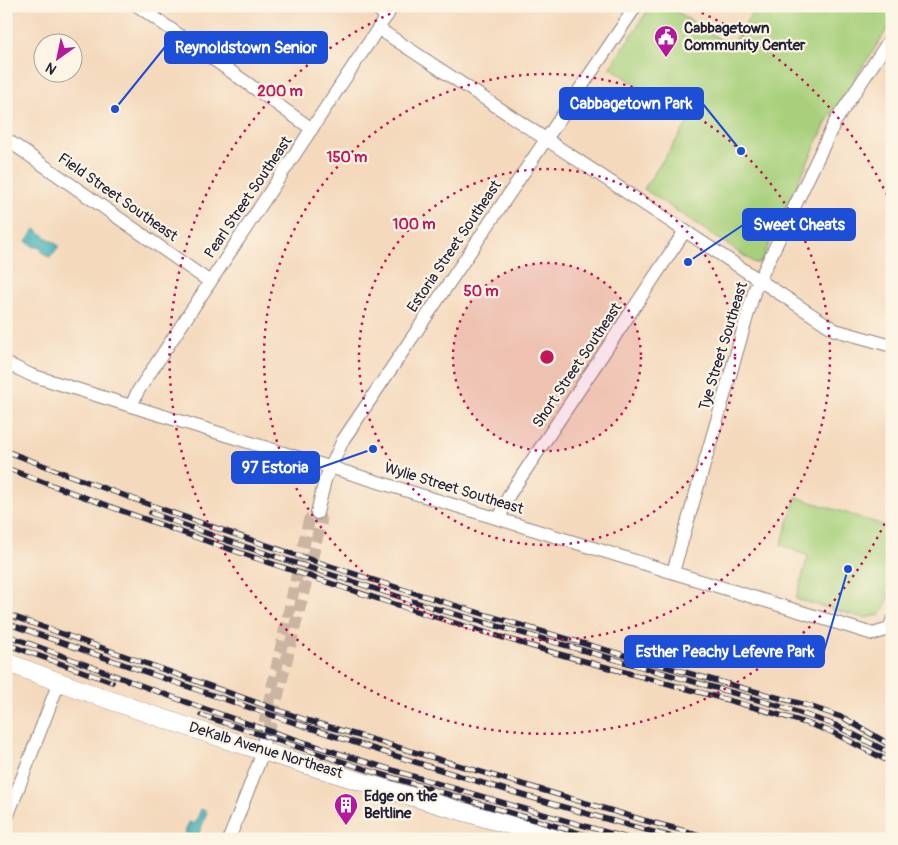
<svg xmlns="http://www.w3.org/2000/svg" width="898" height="845" font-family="Pangolin,sans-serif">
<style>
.green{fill:#a8d07b;stroke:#65795b}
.water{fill:#3cadb7;stroke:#2f6879}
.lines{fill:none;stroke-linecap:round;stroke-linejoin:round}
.minor-tunnel{stroke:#cab4a2;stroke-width:12;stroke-dasharray:12 6;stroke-linecap:butt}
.minor-casing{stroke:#8b7e7c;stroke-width:14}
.secondary-casing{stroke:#8b7e7c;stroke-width:19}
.minor{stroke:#fff;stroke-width:12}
.secondary{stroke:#fff;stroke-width:18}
.rail-casing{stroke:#22223b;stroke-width:5.5}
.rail{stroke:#fcf5e5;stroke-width:4;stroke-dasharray:11;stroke-linecap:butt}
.ring{fill:none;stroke:#c2185b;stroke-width:2.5;stroke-dasharray:2.5 5}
.labels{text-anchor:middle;stroke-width:4.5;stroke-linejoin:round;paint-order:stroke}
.poi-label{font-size:15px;font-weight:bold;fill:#22223b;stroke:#fcf5e5;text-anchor:start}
.street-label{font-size:15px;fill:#22223b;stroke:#fcf5e5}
.centre{fill:#c2185b;stroke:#fcf5e5;stroke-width:2.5}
.ring-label{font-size:15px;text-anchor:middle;font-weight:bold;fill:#c2185b;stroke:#fcf5e5;stroke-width:4.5;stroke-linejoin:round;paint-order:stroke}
.leader{fill:none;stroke:#1d4ed8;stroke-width:2}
.callout-dot{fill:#1d4ed8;stroke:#fcf5e5;stroke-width:2}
.callout{fill:#1d4ed8;stroke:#1d4ed8;stroke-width:2}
.callout-label{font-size:16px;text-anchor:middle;font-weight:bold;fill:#fff}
</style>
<rect width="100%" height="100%" fill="#fcf5e5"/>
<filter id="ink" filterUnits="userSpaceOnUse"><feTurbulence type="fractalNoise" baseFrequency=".02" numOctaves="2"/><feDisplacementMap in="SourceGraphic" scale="10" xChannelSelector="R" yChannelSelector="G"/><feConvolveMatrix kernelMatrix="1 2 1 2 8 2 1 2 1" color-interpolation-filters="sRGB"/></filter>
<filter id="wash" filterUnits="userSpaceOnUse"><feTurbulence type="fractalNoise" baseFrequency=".0096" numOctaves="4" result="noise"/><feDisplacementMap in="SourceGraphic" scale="20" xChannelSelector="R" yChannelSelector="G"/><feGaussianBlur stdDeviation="1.12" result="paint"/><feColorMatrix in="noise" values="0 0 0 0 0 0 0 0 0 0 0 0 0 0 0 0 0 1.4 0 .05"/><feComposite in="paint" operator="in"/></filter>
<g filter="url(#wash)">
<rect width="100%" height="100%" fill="#f4d9bc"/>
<g class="green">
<path d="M651 6H668L730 46 757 6H892V22L828 119 760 263H755L644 189 689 121 610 67Z"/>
<path d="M796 497 892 528C892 556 897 592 880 615L864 618 796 599 808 556 781 545Z"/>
</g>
<g class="water">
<path d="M35 229 59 246 50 258 43 253 40 247H34L26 241Z"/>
<path d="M201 809 207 812 197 839H189L190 835 185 833 189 822 195 824Z"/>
</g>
</g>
<g filter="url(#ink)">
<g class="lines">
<path class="minor-tunnel" d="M317 513 321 522 268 735 264 739 262 734 309 520Z"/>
<g class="minor-casing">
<g id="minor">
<path d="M138 6 312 129"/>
<path d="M373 6 387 16"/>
<path d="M379 29 835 330 892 346"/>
<path d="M6 139 210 282"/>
<path d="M6 363 31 375 131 406 873 634 889 629 892 621"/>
<path d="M131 406 138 391 393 6"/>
<path d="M317 513 325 480 343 440 636 6"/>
<path d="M499 519 509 495 685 231"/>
<path d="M673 572 755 289 835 122 892 36"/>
<path d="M6 820 59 682"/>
<path d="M229 839 263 752 264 739"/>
</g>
</g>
<g class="secondary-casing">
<path id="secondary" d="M6 662C186 731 372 786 558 839"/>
</g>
<use href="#minor" class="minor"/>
<use href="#secondary" class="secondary"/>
<g class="rail-casing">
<g id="rail">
<path d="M6 451C267 553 536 633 806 705L844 718 892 746"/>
<path d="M6 468C176 532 347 592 521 643 617 672 716 694 812 725L832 732 892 763"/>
<path d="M151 513 231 542 437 609 779 706 835 725 892 754"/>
<path d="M6 614 306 720 643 820 715 839"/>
<path d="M6 623C229 702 451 779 680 839"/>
<path d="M6 635C70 658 133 683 197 706 340 757 486 798 631 839"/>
<path d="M6 644 112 682"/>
<path d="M201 715 377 773 599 839"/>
</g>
</g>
<use href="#rail" class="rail"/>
</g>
</g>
<circle cx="547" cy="357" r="94" fill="#c2185b" fill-opacity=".12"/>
<g class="ring">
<circle cx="547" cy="357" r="94"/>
<circle cx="547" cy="357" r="188"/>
<circle cx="547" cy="357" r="283"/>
<path d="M891 510A377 377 0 1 1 406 7M688 7A377 377 0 0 1 891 204"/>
</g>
<defs>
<g id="civic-pin" transform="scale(1.25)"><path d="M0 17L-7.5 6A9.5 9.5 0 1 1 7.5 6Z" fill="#b5179e" stroke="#fcf5e5"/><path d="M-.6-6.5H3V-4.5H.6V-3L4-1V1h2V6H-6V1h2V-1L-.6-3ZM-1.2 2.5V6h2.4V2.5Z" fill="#fff"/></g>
<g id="building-pin" transform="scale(1.25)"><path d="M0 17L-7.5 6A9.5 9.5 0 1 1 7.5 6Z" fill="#b5179e" stroke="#fcf5e5"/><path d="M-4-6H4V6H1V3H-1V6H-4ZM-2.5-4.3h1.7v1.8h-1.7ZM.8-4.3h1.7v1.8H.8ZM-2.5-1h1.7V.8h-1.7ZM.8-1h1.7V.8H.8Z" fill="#fff"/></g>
</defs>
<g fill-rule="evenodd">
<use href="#civic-pin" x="666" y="37"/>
<use href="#building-pin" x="346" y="805"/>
</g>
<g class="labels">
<g class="poi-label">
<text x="684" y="33">Cabbagetown<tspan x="684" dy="17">Community Center</tspan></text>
<text x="364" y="801">Edge on the<tspan x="364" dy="17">Beltline</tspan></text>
</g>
<g class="street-label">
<text transform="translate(118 197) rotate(35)" y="5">Field Street Southeast</text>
<text transform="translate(248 197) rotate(-56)" y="5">Pearl Street Southeast</text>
<text transform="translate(454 246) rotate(-56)" y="5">Estoria Street Southeast</text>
<text transform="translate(723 346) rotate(-73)" y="5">Tye Street Southeast</text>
<text transform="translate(577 365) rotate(-56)" y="5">Short Street Southeast</text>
<text transform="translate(454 488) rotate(17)" y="5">Wylie Street Southeast</text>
<text transform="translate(266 750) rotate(17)" y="5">DeKalb Avenue Northeast</text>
</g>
</g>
<circle cx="547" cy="357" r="8" class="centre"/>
<g class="ring-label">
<text x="280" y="96">200 m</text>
<text x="347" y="162">150 m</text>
<text x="414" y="229">100 m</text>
<text x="481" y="296">50 m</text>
</g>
<path class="leader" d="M115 109L165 47M741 151L703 104M688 262L743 225M373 449L319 468M848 569L824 651"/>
<g class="callout-dot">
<circle cx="115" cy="109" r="5"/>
<circle cx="741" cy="151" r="5"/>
<circle cx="688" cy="262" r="5"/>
<circle cx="373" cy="449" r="5"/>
<circle cx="848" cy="569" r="5"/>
</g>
<g class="callout">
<rect x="165" y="32" width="162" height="31" rx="5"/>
<rect x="560" y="88" width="143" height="31" rx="5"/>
<rect x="743" y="209" width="112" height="31" rx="5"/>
<rect x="232" y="452" width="87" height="31" rx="5"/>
<rect x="625" y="636" width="199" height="31" rx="5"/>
</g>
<g class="callout-label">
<text x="246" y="53">Reynoldstown Senior</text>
<text x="631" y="109">Cabbagetown Park</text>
<text x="799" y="230">Sweet Cheats</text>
<text x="275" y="473">97 Estoria</text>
<text x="725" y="657">Esther Peachy Lefevre Park</text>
</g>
<rect width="898" height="845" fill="none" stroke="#fcf5e5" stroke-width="25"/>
<g transform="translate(58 58) rotate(213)"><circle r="24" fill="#fcf5e5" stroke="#a5a1a1"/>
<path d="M0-4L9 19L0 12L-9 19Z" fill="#b5179e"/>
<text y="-8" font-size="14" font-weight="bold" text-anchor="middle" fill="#22223b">N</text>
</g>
</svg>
